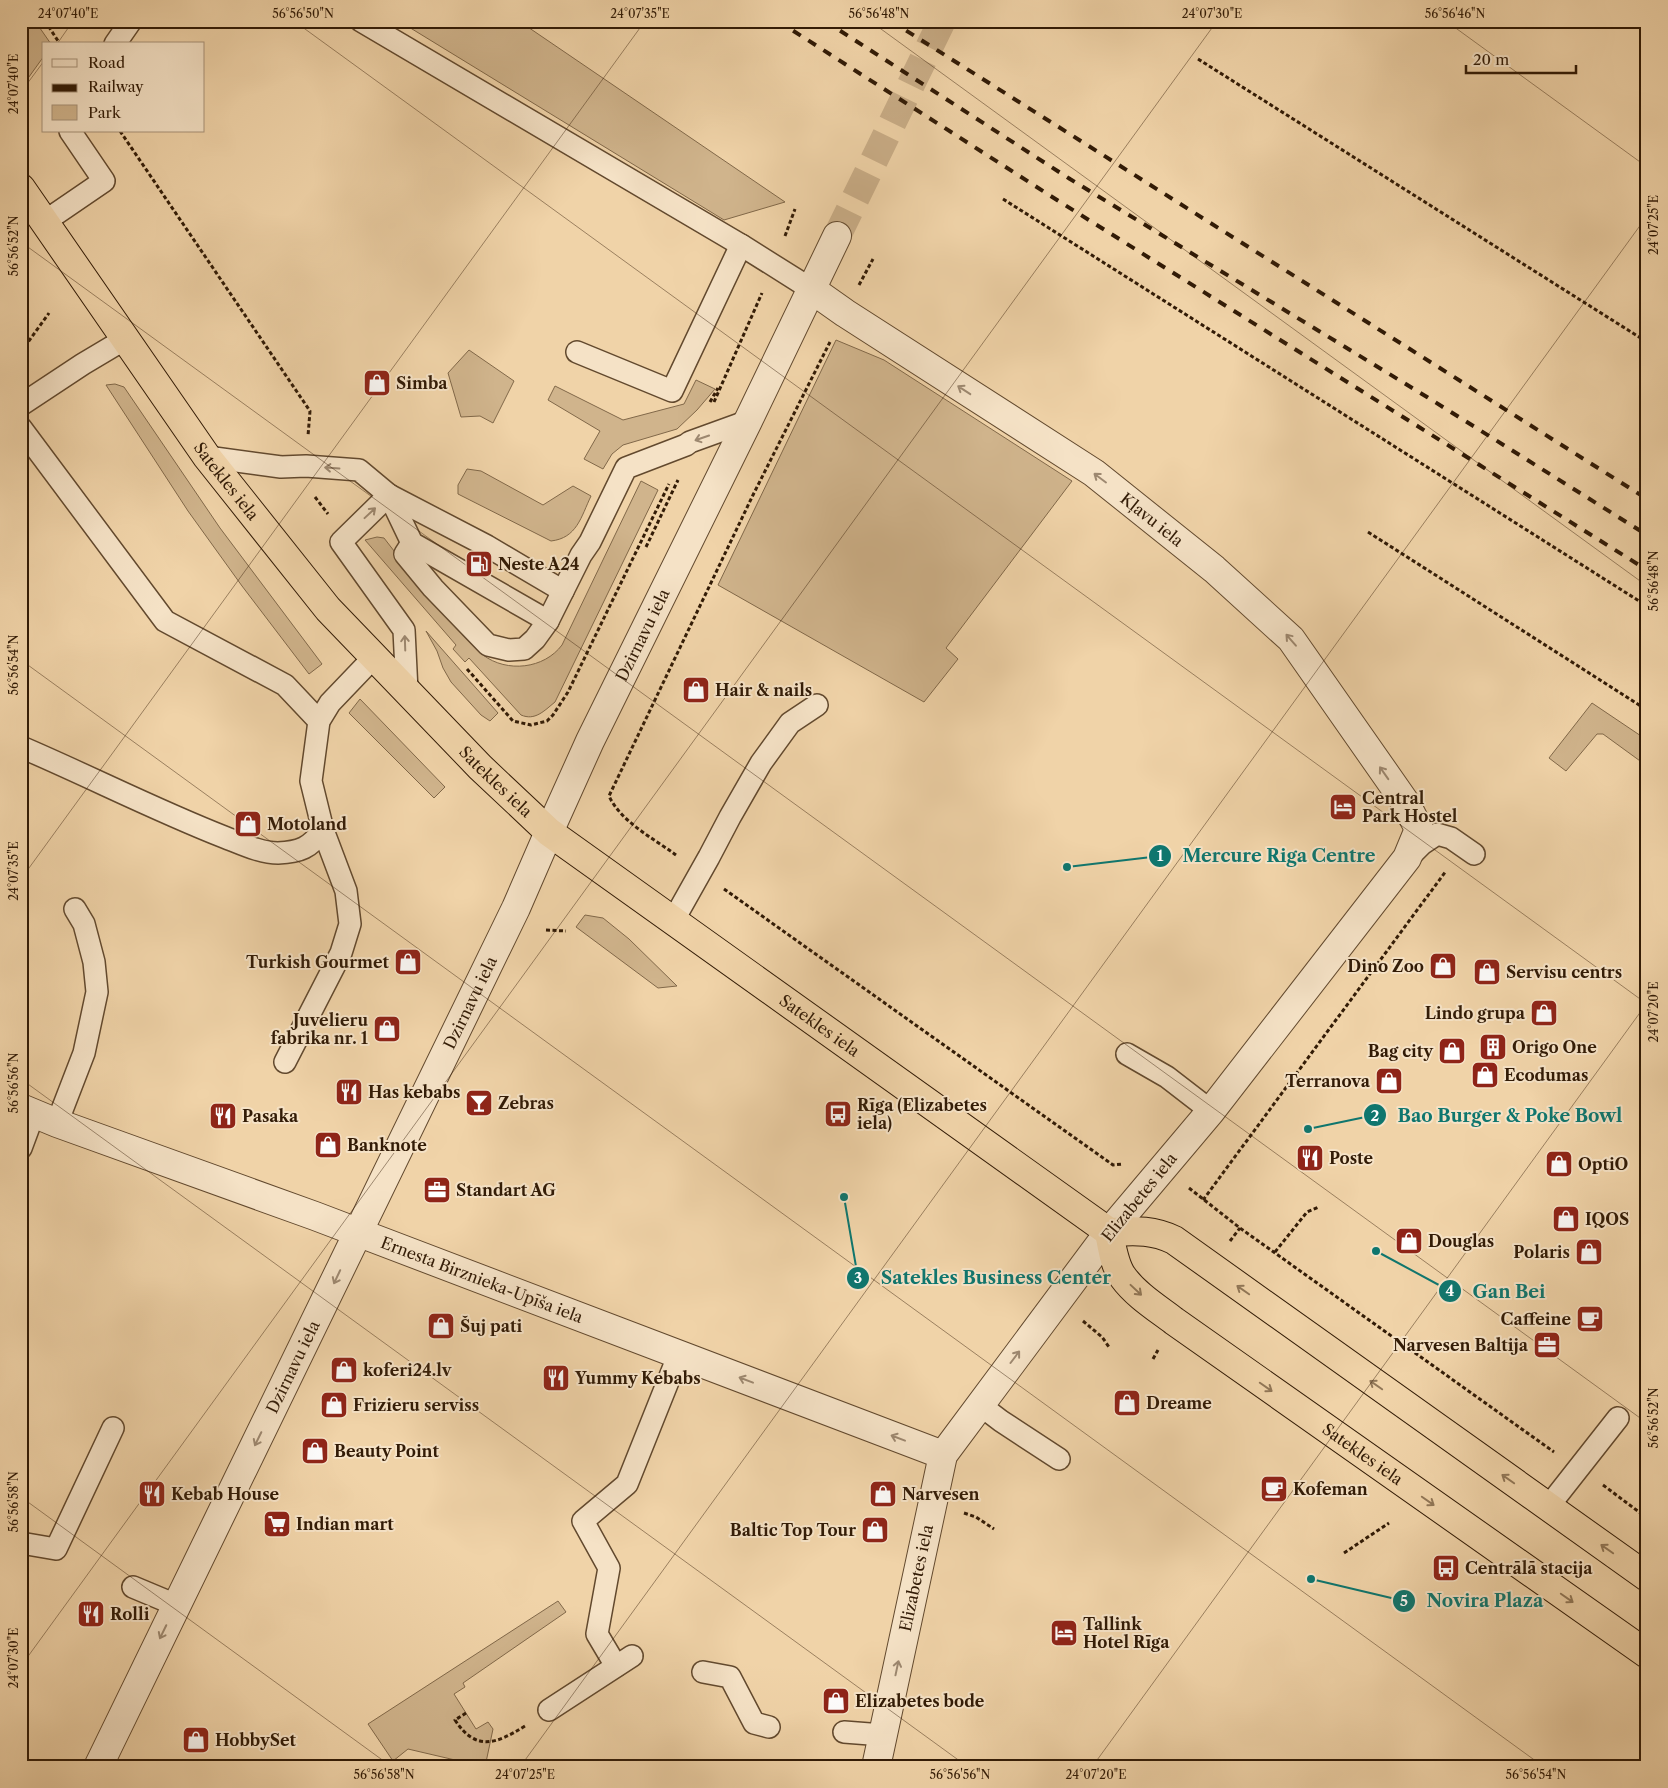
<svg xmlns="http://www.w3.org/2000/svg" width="1668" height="1788" font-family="'Libre Caslon Text',serif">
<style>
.green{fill:#d0b48c;stroke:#816849}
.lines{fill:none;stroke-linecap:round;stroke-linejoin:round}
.tertiary-tunnel{stroke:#caae88;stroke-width:28;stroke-dasharray:28 14;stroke-linecap:butt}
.service-casing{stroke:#62492e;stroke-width:24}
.minor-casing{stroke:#62492e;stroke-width:30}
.tertiary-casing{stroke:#62492e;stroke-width:30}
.trunk-casing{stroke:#321b06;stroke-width:30}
.path{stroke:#321b06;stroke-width:3;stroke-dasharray:4 2.5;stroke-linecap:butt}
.service{stroke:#f5e2c6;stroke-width:21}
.minor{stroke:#f5e2c6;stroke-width:28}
.tertiary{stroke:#f5e2c6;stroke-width:28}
.trunk{stroke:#f0d3a8;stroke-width:28}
.rail{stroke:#321b06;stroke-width:4;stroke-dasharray:9 9;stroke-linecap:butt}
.oneway{stroke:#9d8870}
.oneway2{stroke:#917757}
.ticks{fill:none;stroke:#321b06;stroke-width:1;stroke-opacity:0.45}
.labels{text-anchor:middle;stroke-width:4;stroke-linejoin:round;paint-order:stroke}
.poi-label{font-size:16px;font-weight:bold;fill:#321b06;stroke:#f5e2c6;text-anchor:start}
.street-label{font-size:16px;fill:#321b06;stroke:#f5e2c6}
.leader{fill:none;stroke:#0f766e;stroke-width:2}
.callout-dot{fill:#0f766e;stroke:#f5e2c6;stroke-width:2}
.mark-label{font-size:15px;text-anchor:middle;font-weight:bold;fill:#fff}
.callout-label{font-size:18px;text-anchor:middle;font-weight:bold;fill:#0f766e;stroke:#f5e2c6;stroke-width:4;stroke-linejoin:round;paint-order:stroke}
.neatline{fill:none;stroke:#321b06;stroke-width:2}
.ticks-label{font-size:12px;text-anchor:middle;fill:#321b06}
</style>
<rect width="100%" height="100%" fill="#f0d3a8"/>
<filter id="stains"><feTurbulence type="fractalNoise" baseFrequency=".004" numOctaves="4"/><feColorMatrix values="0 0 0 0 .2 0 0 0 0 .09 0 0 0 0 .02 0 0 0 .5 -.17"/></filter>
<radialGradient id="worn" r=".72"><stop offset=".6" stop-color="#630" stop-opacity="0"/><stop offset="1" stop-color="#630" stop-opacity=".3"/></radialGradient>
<g class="green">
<path d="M21 21H35L51 44H44V56L21 88Z"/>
<path d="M399 21H519L785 202 724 220Z"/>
<path d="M836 340 884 360 1072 481 946 648 958 659 924 702 718 585Z"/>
<path d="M469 350 514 381 493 423 480 416 461 417 448 373Z"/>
<path d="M696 380 715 389 697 410 677 429 623 445 612 454 603 469 584 459 600 431 548 400 555 386 623 420 684 404Z"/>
<path d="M115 384 124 387 220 528 322 664 309 674 242 586 188 511 106 385Z"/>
<path d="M467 469 481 471 543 505 573 486 591 496C581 517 577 538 551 541L458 494V485Z"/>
<path d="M641 481 658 490 555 702C544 711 535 721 521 715L469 658 465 662 453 649 456 645 365 540 377 537 384 538C409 570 433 603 461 633 468 640 475 649 483 655 507 673 544 669 562 645Z"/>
<path d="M426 631 498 713 490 721 481 715 451 682 443 668 437 651Z"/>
<path d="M360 699 445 787 434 798 349 713Z"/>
<path d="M1592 703 1647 740V766L1603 734H1597L1566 771 1549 758Z"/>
<path d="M585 915 603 918 629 939 677 986 658 988 576 927Z"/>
<path d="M558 1601 566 1612 463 1683 465 1687 454 1694 476 1729 488 1722 493 1729 485 1767 408 1749 393 1761 368 1724Z"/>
</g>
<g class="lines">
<path class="tertiary-tunnel" d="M837 236 942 21"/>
<g class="service-casing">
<g id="service">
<path d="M361 21 741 245 811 289"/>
<path d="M115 44 131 21"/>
<path d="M44 222 104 181 70 131"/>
<path d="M577 352 672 391 741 245"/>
<path d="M21 405 83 364 125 339"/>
<path d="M21 428 165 621 285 685 319 721"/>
<path d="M207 457 281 467 306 466 359 470 389 495 487 546 563 591"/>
<path d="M389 495 341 542 404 630 407 691"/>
<path d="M389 495 412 543 548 621"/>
<path d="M412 543 405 554 433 588 488 645 509 650 524 649 535 639 548 621 581 555 590 542 626 468 686 445 690 442 748 421"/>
<path d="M21 747C89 776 155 810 224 837 240 843 260 853 278 853 300 852 310 848 323 830"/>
<path d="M1408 858 1422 844 1437 834 1451 838 1474 854"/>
<path d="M673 921 709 857 730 817 761 763 790 723 817 705"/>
<path d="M1127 1054 1167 1077 1211 1111"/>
<path d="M285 1062 341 953 350 924 346 891 323 830 311 781 319 721 330 703 374 657"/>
<path d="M57 1123 84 1053 97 992 94 962 84 924 75 909"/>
<path d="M21 1148 34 1113"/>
<path d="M980 1405 1001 1421 1059 1459"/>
<path d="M1548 1507 1618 1418"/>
<path d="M21 1543 56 1549 113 1428"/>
<path d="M133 1587 176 1605"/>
<path d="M616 1666 597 1634 609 1568 583 1521 627 1484 679 1354"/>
<path d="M703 1672 730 1677 754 1723 769 1727"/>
<path d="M549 1710 632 1656"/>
<path d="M844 1732 883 1735"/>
</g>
</g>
<g class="minor-casing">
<g id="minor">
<path id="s1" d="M811 289 845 313 1094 473 1214 569 1291 639 1405 802 1419 829 1407 858 1211 1111 1109 1232 943 1455 876 1767"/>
<path id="s2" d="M21 1108 57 1123 315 1216 943 1455"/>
<path id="s3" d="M98 1767 516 908 549 832"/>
</g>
</g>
<g class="tertiary-casing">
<g id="tertiary">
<path id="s4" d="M549 832 590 741 748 421 837 236"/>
</g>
</g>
<g class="trunk-casing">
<g id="trunk">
<path id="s5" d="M21 188 207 457 328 609 480 767 549 832 1109 1232C1134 1231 1151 1229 1174 1240L1647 1577"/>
<path id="s6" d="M1109 1232C1112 1247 1114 1265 1123 1277 1136 1295 1157 1308 1174 1321L1647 1654"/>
</g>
</g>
<g class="path">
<path d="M45 21 60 44"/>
<path d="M1198 59 1647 342"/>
<path d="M120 131 310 411 308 436"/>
<path d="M1003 199 1647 606"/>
<path d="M785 236 795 209"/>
<path d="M859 285 873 259"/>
<path d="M21 352 49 313"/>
<path d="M710 402 718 388"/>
<path d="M714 402 762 293"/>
<path d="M315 497 328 514"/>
<path d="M1368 532 1647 710"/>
<path d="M646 547 678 480"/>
<path d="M467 669 513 721 531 725 547 721 553 715 568 692 669 484"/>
<path d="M676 855C653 838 621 822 609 796L753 495 830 342"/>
<path d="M724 889 1113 1165 1123 1164"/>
<path d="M546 930 566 931"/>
<path d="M1189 1188 1240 1228 1554 1452"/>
<path d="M1203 1200 1446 871"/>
<path d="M1230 1241 1240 1228"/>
<path d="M1275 1252 1307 1212 1319 1207"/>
<path d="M1083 1321 1102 1337 1109 1347"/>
<path d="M1153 1359 1158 1350"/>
<path d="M1603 1485 1647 1518"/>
<path d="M964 1513 976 1517 994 1529"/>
<path d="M1344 1553 1389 1523"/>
<path d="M466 1713 455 1720C476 1752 496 1744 525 1726"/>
</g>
<use href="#service" class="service"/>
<use href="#minor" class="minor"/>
<use href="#tertiary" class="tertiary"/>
<use href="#trunk" class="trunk"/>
<g class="rail">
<path d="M778 21 1057 200 1647 570"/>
<path d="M825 21 1070 179 1427 397 1647 535"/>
<path d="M891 21 1647 499"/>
</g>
</g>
<defs><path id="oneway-shaft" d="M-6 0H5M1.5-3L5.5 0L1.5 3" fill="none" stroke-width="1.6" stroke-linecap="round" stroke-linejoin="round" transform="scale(1.25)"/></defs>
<g class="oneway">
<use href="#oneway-shaft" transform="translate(964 390) rotate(-147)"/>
<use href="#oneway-shaft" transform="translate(702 438) rotate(161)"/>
<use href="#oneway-shaft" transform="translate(332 468) rotate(-176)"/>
<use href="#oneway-shaft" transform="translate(1100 478) rotate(-143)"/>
<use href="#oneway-shaft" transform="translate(370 513) rotate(-43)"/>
<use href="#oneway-shaft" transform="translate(1291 640) rotate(-131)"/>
<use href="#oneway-shaft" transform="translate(405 643) rotate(-92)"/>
<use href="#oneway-shaft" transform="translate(1384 773) rotate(-125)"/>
<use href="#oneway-shaft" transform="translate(337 1277) rotate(115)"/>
<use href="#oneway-shaft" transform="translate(1015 1357) rotate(-53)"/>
<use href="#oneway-shaft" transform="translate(746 1380) rotate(-159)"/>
<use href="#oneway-shaft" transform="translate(898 1438) rotate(-159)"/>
<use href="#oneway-shaft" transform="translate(258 1439) rotate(116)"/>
<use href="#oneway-shaft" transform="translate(163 1632) rotate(116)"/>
<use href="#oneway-shaft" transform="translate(897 1668) rotate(-78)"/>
</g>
<g class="oneway2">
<use href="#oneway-shaft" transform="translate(1136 1290) rotate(43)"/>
<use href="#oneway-shaft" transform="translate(1243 1290) rotate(-145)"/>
<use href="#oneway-shaft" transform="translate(1376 1385) rotate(-145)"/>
<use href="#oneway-shaft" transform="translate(1266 1387) rotate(35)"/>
<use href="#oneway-shaft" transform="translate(1508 1479) rotate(-145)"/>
<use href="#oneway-shaft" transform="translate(1428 1501) rotate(35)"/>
<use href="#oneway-shaft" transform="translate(1607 1549) rotate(-145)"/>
<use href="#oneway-shaft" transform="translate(1567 1598) rotate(35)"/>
</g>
<path class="ticks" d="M294 21 1647 1004M870 21 1647 586M1446 21 1647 167M57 44 73 21M21 92 44 61M21 242 1647 1423M21 660 1544 1767M21 879 645 21M21 1079 968 1767M21 1497 392 1767M21 1666 1217 21M520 1767 1647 216M1092 1767 1647 1003"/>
<defs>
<g id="shop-square" transform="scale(1.4375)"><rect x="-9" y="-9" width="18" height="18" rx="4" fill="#8f2418" stroke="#f5e2c6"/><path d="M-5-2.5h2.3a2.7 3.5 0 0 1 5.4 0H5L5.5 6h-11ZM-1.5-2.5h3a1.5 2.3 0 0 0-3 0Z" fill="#fff"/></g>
<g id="fuel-square" transform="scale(1.4375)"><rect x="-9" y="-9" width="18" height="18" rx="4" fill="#8f2418" stroke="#f5e2c6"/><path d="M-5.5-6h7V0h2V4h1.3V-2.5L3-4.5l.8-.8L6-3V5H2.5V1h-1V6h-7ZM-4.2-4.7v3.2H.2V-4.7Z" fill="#fff"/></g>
<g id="hotel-square" transform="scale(1.4375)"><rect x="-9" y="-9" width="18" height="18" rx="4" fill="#8f2418" stroke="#f5e2c6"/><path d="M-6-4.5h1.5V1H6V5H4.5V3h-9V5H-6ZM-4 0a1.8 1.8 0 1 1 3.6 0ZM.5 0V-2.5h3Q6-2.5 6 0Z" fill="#fff"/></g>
<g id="building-square" transform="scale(1.4375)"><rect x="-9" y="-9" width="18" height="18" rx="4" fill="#8f2418" stroke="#f5e2c6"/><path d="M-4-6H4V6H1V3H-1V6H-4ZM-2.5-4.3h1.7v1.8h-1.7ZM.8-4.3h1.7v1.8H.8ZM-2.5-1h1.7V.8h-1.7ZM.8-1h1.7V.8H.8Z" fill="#fff"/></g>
<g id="restaurant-square" transform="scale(1.4375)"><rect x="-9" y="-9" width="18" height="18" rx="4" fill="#8f2418" stroke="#f5e2c6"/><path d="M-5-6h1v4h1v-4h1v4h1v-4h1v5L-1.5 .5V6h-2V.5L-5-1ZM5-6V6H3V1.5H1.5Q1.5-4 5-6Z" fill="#fff"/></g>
<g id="bar-square" transform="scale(1.4375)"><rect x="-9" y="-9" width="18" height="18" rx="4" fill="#8f2418" stroke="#f5e2c6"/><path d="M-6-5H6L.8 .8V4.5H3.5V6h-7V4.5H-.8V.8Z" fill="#fff"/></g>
<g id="bus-square" transform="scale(1.4375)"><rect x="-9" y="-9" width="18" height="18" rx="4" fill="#8f2418" stroke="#f5e2c6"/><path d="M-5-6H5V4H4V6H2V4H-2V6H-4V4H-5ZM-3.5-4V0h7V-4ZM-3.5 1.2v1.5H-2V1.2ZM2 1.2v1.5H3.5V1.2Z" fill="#fff"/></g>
<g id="office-square" transform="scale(1.4375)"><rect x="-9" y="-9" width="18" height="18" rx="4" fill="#8f2418" stroke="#f5e2c6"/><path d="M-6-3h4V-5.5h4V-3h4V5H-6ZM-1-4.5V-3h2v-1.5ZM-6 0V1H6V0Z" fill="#fff"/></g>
<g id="cafe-square" transform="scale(1.4375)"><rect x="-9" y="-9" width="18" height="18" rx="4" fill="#8f2418" stroke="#f5e2c6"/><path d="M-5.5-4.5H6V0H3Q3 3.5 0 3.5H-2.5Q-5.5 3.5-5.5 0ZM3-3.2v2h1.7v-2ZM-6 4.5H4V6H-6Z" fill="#fff"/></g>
<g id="supermarket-square" transform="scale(1.4375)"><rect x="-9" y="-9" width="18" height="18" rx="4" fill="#8f2418" stroke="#f5e2c6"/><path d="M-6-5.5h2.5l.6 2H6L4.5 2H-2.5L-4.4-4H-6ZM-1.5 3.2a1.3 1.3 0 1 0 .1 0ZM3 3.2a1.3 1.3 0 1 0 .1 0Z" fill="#fff"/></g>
</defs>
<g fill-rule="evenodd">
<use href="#shop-square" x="377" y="383"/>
<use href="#fuel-square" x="479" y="564"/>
<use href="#shop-square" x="696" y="690"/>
<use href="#hotel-square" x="1343" y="807"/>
<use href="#shop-square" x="248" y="824"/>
<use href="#shop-square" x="408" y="962"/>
<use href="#shop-square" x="1443" y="966"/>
<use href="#shop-square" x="1487" y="972"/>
<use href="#shop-square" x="1544" y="1013"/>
<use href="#shop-square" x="387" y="1029"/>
<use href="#building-square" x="1493" y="1047"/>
<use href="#shop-square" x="1452" y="1051"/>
<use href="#shop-square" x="1485" y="1075"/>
<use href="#shop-square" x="1389" y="1081"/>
<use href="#restaurant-square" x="349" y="1092"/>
<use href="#bar-square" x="479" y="1103"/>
<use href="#bus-square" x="838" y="1114"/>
<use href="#restaurant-square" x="223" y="1116"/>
<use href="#shop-square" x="328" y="1145"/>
<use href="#restaurant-square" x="1310" y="1158"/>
<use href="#shop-square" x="1559" y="1164"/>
<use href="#office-square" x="437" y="1190"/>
<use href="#shop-square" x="1566" y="1219"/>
<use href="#shop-square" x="1409" y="1241"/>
<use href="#shop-square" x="1589" y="1252"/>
<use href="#cafe-square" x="1590" y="1319"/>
<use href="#shop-square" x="441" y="1326"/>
<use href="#office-square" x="1547" y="1345"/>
<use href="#shop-square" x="344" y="1370"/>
<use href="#restaurant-square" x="556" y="1378"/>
<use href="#shop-square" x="1127" y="1403"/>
<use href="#shop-square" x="334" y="1405"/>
<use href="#shop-square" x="315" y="1451"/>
<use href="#cafe-square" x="1274" y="1489"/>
<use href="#restaurant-square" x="152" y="1494"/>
<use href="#shop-square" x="883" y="1494"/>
<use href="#supermarket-square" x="277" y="1524"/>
<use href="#shop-square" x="875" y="1530"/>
<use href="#bus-square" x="1446" y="1568"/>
<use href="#restaurant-square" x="91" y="1614"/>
<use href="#hotel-square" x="1064" y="1633"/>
<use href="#shop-square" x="836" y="1701"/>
<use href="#shop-square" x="196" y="1740"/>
</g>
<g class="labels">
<g class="poi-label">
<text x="396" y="389">Simba</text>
<text x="498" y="570">Neste A24</text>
<text x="715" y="696">Hair &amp; nails</text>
<text x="1362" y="804">Central<tspan x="1362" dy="18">Park Hostel</tspan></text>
<text x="267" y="830">Motoland</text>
<text x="389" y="968" text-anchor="end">Turkish Gourmet</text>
<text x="1424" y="972" text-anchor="end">Dino Zoo</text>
<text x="1506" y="978">Servisu centrs</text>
<text x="1525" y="1019" text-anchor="end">Lindo grupa</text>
<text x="368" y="1026" text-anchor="end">Juvelieru<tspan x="368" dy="18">fabrika nr. 1</tspan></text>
<text x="1512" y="1053">Origo One</text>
<text x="1433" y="1057" text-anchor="end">Bag city</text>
<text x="1504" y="1081">Ecodumas</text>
<text x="1370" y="1087" text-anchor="end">Terranova</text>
<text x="368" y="1098">Has kebabs</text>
<text x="498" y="1109">Zebras</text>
<text x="857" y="1111">Rīga (Elizabetes<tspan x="857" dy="18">iela)</tspan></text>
<text x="242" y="1122">Pasaka</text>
<text x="347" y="1151">Banknote</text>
<text x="1329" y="1164">Poste</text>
<text x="1578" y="1170">OptiO</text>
<text x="456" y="1196">Standart AG</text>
<text x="1585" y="1225">IQOS</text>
<text x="1428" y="1247">Douglas</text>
<text x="1570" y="1258" text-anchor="end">Polaris</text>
<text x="1571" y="1325" text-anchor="end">Caffeine</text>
<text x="460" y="1332">Šuj pati</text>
<text x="1528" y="1351" text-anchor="end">Narvesen Baltija</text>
<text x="363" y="1376">koferi24.lv</text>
<text x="575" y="1384">Yummy Kebabs</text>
<text x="1146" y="1409">Dreame</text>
<text x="353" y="1411">Frizieru serviss</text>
<text x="334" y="1457">Beauty Point</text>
<text x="1293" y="1495">Kofeman</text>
<text x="171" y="1500">Kebab House</text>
<text x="902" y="1500">Narvesen</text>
<text x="296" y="1530">Indian mart</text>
<text x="856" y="1536" text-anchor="end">Baltic Top Tour</text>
<text x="1465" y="1574">Centrālā stacija</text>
<text x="110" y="1620">Rolli</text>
<text x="1083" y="1630">Tallink<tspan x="1083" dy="18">Hotel Rīga</tspan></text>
<text x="855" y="1707">Elizabetes bode</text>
<text x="215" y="1746">HobbySet</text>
</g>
<g class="street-label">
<text dy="6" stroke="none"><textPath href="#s5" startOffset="358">Satekles iela</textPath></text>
<text dy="6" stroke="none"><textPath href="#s1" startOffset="412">Kļavu iela</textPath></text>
<text dy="6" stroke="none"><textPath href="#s4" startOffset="218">Dzirnavu iela</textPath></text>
<text dy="6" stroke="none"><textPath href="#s5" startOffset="762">Satekles iela</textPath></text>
<text dy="6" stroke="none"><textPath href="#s3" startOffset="850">Dzirnavu iela</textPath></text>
<text dy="6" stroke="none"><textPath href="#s5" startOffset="1168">Satekles iela</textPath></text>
<text transform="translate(1139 1197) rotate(-51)" y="6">Elizabetes iela</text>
<text dy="6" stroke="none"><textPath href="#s2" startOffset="492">Ernesta Birznieka-Upīša iela</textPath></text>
<text dy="6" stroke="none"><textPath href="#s3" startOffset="445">Dzirnavu iela</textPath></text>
<text dy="6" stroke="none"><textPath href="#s6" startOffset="346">Satekles iela</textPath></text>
<text transform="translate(916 1578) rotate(-78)" y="6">Elizabetes iela</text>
</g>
</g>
<path class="leader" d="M1067 867L1160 856M1308 1129L1375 1115M844 1197L858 1278M1376 1251L1450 1291M1311 1579L1404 1601"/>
<g class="callout-dot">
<circle cx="1067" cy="867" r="5"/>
<circle cx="1308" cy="1129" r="5"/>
<circle cx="844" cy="1197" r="5"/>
<circle cx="1376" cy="1251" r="5"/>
<circle cx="1311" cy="1579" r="5"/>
<circle cx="1160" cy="856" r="12"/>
<circle cx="1375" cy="1115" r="12"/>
<circle cx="858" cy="1278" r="12"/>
<circle cx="1450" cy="1291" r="12"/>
<circle cx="1404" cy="1601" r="12"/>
</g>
<g class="mark-label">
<text x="1160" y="861">1</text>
<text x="1375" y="1121">2</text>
<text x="858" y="1283">3</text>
<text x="1450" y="1296">4</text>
<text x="1404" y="1606">5</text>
</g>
<g class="callout-label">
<text x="1279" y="862">Mercure Riga Centre</text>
<text x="1510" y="1122">Bao Burger &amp; Poke Bowl</text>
<text x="996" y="1284">Satekles Business Center</text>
<text x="1509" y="1298">Gan Bei</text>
<text x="1485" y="1607">Novira Plaza</text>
</g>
<rect width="1668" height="1788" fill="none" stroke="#f0d3a8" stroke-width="55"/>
<rect x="42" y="42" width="162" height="90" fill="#f5e2c6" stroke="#a79279"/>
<rect x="52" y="59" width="25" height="8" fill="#f5e2c6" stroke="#a79279"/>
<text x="88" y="68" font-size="15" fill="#321b06">Road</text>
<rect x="52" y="84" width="25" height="8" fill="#321b06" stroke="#a79279"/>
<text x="88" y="92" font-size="15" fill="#321b06">Railway</text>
<rect x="52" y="105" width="25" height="15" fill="#d0b48c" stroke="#a79279"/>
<text x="88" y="118" font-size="15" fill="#321b06">Park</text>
<path d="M1466 65v8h110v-8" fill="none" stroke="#321b06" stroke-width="2.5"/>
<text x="1473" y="65" font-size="15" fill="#321b06" stroke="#f5e2c6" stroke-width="4" paint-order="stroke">20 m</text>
<rect x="28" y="28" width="1612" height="1732" class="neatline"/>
<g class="ticks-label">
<text x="68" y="18">24°07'40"E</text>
<text x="303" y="18">56°56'50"N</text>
<text x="640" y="18">24°07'35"E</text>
<text x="879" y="18">56°56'48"N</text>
<text x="1212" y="18">24°07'30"E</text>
<text x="1455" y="18">56°56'46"N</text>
<text transform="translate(14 84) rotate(-90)" y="4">24°07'40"E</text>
<text transform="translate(1654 225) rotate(-90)" y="4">24°07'25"E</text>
<text transform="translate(14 246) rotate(-90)" y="4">56°56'52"N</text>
<text transform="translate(1654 581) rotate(-90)" y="4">56°56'48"N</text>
<text transform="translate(14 665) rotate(-90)" y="4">56°56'54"N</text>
<text transform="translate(14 871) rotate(-90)" y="4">24°07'35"E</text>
<text transform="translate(1654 1012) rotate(-90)" y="4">24°07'20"E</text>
<text transform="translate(14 1083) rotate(-90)" y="4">56°56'56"N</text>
<text transform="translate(1654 1418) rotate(-90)" y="4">56°56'52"N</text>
<text transform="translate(14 1502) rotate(-90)" y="4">56°56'58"N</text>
<text transform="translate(14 1658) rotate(-90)" y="4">24°07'30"E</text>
<text x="384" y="1779">56°56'58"N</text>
<text x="525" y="1779">24°07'25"E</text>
<text x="960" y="1779">56°56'56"N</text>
<text x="1096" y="1779">24°07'20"E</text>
<text x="1536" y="1779">56°56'54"N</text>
</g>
<rect width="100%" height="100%" filter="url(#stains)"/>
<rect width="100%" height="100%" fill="url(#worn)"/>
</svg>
